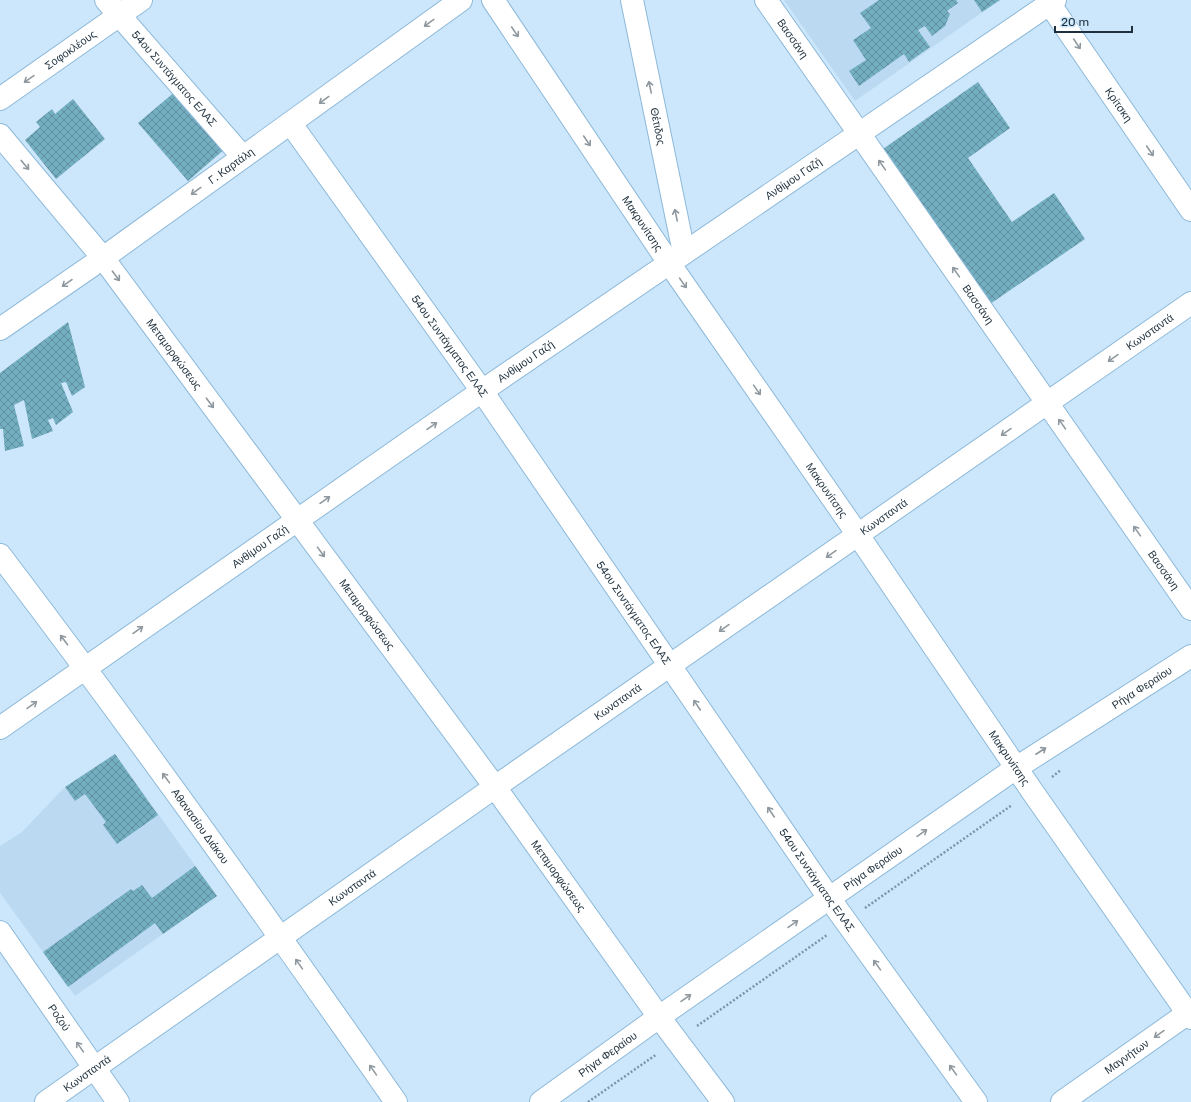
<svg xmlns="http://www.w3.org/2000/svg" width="1191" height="1102" font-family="Rubik,sans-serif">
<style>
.built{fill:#bbdaf1}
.building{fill:url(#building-cross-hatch)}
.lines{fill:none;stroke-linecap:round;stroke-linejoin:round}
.street-casing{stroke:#8db9d9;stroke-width:24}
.secondary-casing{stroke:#8db9d9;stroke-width:24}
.path{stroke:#7d94a5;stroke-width:2.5;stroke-dasharray:2 2;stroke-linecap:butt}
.street{stroke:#fff;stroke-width:22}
.secondary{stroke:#fff;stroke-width:22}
.oneway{stroke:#8e989e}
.labels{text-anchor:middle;stroke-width:3;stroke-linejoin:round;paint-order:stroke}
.street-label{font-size:11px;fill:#1e303d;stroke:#cce7fc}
</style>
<defs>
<pattern id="building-cross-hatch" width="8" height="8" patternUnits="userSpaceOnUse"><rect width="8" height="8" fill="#74aec1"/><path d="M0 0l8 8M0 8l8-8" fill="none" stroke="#5f8e9e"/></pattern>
</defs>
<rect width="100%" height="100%" fill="#cce7fc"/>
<g class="built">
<path d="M784 0H1000L855 101Z"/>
<path d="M115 754 217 896 75 996 0 893V846L22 832 62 790Z"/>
</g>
<g class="building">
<path d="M879 0H956L958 3 947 11 950 14 945 26 932 36 925 26 918 30 930 47 909 62 904 54 859 86 849 71 866 60 853 40 871 28 860 13Z"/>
<path d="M974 0H1000L982 12Z"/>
<path d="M978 82 1010 128 968 158 1012 222 1054 193 1085 239 990 304 883 149Z"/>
<path d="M177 90 226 148 188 181 138 123Z"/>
<path d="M73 99 105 139 56 179 25 140 40 127 36 122 52 109 55 114Z"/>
<path d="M68 322 85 387 72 396 66 382 61 383 73 412 56 425 53 418 48 420 53 431 32 439 24 400 14 405 24 446 5 451 3 429H0V373Z"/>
<path d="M115 754 158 815 117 844 103 825 106 822 85 794 75 801 65 787Z"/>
<path d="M195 866 217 896 163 934 155 923 68 987 43 952 131 889 133 891 142 885 152 898Z"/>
</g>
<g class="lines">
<g class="street-casing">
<g id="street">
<path id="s1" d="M106 0 243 157"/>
<path id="s2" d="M493 0 669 263 858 535 1032 791 1191 1018"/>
<path id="s3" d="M632 0 684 253"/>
<path id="s4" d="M766 0 1191 609"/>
<path id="s5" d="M1047 0 1191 210"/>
<path id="s6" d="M0 99 141 0"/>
<path id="s7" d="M291 124 482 391 829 898 976 1102"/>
<path id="s8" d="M0 135 103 258 495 787 659 1017 723 1102"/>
<path id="s9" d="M0 555C136 734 267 917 396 1102"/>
<path id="s10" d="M0 932 118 1102"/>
<path id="s11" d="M541 1102 659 1017 1016 768 1191 656"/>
<path id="s12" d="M1062 1102 1191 1011"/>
</g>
</g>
<g class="secondary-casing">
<g id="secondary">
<path id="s13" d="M0 329 103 258 461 0"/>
<path id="s14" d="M0 728 482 391 1055 0"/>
<path id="s15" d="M46 1102 495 787 1191 303"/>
</g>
</g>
<g class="path">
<path d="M1052 777 1061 770"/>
<path d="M865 908 1012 805"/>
<path d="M697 1026 827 935"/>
<path d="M588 1102 657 1054"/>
</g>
<use href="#street" class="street"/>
<use href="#secondary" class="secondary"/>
</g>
<defs><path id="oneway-shaft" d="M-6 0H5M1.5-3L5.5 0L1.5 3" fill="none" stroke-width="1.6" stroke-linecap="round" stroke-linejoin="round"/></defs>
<g class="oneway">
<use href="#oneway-shaft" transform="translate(429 23) rotate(144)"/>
<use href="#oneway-shaft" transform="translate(515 32) rotate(56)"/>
<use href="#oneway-shaft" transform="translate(1077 44) rotate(56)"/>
<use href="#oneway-shaft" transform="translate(29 79) rotate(145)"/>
<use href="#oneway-shaft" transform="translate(650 87) rotate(-102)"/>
<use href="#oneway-shaft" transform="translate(324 100) rotate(144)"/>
<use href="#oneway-shaft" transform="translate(587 141) rotate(56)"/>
<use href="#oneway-shaft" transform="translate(1150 151) rotate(56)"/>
<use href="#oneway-shaft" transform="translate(25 165) rotate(50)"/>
<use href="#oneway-shaft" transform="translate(882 165) rotate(-125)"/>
<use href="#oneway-shaft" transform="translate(196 191) rotate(144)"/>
<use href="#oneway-shaft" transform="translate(676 215) rotate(-102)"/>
<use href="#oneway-shaft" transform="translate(956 272) rotate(-125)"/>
<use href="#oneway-shaft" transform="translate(116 276) rotate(53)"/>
<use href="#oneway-shaft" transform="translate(67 283) rotate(145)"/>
<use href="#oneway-shaft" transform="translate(683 283) rotate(55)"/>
<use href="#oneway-shaft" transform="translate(1113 358) rotate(145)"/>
<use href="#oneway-shaft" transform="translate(757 390) rotate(55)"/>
<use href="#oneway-shaft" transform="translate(210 403) rotate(53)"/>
<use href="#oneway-shaft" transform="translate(1062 424) rotate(-125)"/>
<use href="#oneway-shaft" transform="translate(432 426) rotate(-35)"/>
<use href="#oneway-shaft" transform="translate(1006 432) rotate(145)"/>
<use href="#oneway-shaft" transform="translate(325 500) rotate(-35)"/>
<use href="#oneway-shaft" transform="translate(1137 531) rotate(-125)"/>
<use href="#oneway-shaft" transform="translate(321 552) rotate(54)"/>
<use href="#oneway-shaft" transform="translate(831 554) rotate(145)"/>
<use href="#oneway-shaft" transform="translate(724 628) rotate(145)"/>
<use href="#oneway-shaft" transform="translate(138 630) rotate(-35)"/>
<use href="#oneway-shaft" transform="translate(64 640) rotate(-127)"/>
<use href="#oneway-shaft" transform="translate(32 705) rotate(-35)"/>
<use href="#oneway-shaft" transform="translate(697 705) rotate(-124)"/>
<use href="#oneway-shaft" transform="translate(1041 751) rotate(-33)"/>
<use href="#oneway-shaft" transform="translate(166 778) rotate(-126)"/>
<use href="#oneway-shaft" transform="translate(771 812) rotate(-124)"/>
<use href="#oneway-shaft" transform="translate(922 833) rotate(-35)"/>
<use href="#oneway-shaft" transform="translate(793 924) rotate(-35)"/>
<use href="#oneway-shaft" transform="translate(299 964) rotate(-125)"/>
<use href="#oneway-shaft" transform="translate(877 965) rotate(-126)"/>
<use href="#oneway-shaft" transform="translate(686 998) rotate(-35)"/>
<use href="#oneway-shaft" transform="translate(1159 1034) rotate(145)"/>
<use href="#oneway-shaft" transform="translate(80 1047) rotate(-125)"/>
<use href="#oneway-shaft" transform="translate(373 1070) rotate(-125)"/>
<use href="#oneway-shaft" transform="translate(953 1070) rotate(-126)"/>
</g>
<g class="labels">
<g class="street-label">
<text dy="4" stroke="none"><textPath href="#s4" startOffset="47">Βασσάνη</textPath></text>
<text dy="4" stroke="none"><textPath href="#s6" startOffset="86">Σοφοκλέους</textPath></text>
<text dy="4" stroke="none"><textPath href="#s1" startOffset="104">54ου Συντάγματος ΕΛΑΣ</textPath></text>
<text dy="4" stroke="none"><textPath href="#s5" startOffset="127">Κρίτσκη</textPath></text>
<text dy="4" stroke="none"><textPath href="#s3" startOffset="129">Θέτιδος</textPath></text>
<text dy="4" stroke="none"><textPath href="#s13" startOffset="283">Γ. Καρτάλη</textPath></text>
<text dy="4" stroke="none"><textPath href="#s14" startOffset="965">Ανθίμου Γαζή</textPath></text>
<text dy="4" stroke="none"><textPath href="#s2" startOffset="269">Μακρυνίτσης</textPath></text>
<text dy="4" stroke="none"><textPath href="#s4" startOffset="371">Βασσάνη</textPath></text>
<text dy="4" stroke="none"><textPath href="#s15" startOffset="1346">Κωνσταντά</textPath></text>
<text dy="4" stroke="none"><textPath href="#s7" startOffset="273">54ου Συντάγματος ΕΛΑΣ</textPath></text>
<text dy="4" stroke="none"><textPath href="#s8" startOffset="280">Μεταμορφώσεως</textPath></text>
<text dy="4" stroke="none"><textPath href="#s14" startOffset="641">Ανθίμου Γαζή</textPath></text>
<text dy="4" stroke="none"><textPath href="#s2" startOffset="593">Μακρυνίτσης</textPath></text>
<text dy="4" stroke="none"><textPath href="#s15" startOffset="1022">Κωνσταντά</textPath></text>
<text dy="4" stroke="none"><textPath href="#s14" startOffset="317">Ανθίμου Γαζή</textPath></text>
<text dy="4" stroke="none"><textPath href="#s4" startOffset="695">Βασσάνη</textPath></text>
<text dy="4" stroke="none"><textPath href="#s7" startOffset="597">54ου Συντάγματος ΕΛΑΣ</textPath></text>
<text dy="4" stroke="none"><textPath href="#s8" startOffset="604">Μεταμορφώσεως</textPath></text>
<text dy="4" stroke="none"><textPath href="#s11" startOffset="730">Ρήγα Φεραίου</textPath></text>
<text dy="4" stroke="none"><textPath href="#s15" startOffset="698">Κωνσταντά</textPath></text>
<text dy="4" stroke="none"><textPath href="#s2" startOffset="917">Μακρυνίτσης</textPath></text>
<text dy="4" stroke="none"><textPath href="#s9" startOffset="337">Αθανασίου Διάκου</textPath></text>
<text dy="4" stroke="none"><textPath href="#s11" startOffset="406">Ρήγα Φεραίου</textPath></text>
<text dy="4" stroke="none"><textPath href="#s8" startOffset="928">Μεταμορφώσεως</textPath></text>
<text dy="4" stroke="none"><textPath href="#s7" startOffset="921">54ου Συντάγματος ΕΛΑΣ</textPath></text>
<text dy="4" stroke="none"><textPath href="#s15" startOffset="374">Κωνσταντά</textPath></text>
<text dy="4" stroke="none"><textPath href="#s10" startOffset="104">Ροζού</textPath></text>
<text dy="4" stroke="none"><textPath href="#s11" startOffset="82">Ρήγα Φεραίου</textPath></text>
<text dy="4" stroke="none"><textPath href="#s12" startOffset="79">Μαγνήτων</textPath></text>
<text dy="4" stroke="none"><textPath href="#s15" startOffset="50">Κωνσταντά</textPath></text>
</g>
</g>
<path d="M1055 26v6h77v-6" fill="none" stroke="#1e303d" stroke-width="2"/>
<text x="1061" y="26" font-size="12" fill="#1e303d" stroke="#cce7fc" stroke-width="3" paint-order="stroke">20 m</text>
</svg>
